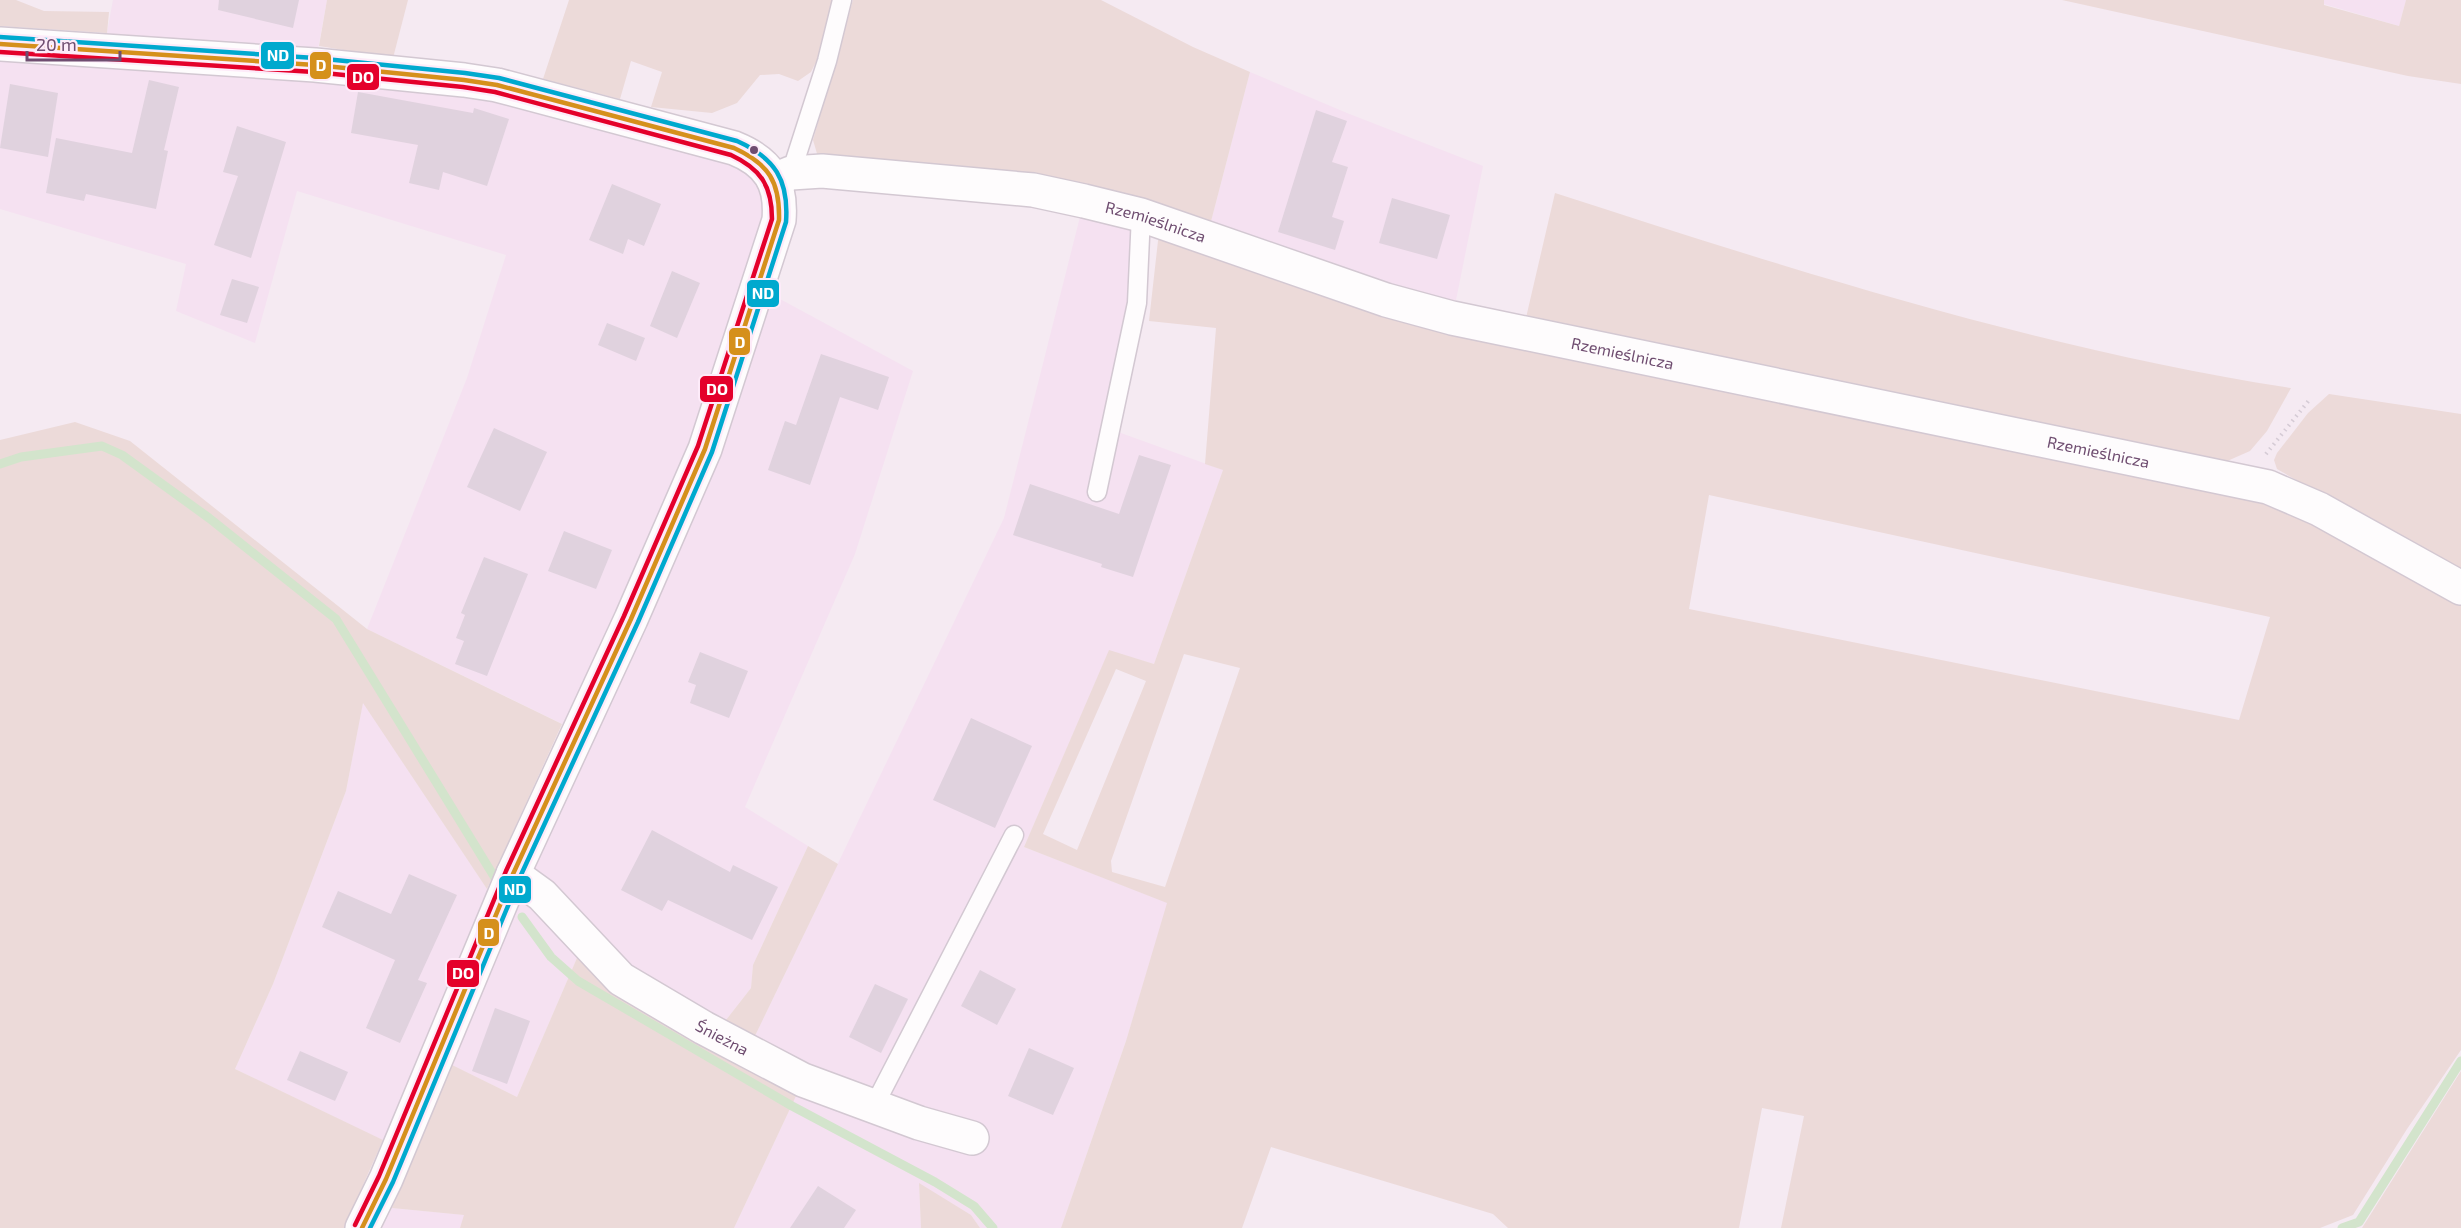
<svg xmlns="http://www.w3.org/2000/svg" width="2461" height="1228" font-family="'Exo 2',sans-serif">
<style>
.residential{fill:#f5e1f1}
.green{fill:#ecdad9;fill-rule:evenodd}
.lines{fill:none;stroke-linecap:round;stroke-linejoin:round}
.stream{stroke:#d3e4cc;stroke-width:9}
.building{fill:#e0d2de}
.service-casing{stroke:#d3c8d2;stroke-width:21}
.minor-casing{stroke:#d3c8d2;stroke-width:36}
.path{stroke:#d5cbd5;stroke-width:4;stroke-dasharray:1.5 4.5;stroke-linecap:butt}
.service{stroke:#fefcfd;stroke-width:18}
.minor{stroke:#fefcfd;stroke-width:33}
.bus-1-casing{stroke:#fdebf9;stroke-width:9}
.bus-2-casing{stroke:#fdebf9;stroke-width:9}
.bus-3-casing{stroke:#fdebf9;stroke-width:9}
.bus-1{stroke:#d5901c;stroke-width:4.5}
.bus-2{stroke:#e4002b;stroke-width:4.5}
.bus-3{stroke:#00a9ce;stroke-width:4.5}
.bus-dot{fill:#6f4d70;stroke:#fdebf9;stroke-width:2}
.labels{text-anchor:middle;stroke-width:6;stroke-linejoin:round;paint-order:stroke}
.street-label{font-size:16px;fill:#6f4d70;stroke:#fdebf9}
.line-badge{stroke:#fdebf9;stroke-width:2}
.badge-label{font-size:16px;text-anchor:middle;font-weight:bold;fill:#fff}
</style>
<rect width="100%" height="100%" fill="#f5eaf2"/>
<g class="residential">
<path d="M113 0H327L315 65 464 80 770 175 758 287 913 371 855 554 745 807 808 846 753 965 751 988 719 1029 580 951 517 1097 437 1058 399 1148 235 1069 273 984 346 791 363 702 499 907 579 732 367 629 467 378 506 255 297 191 255 343 176 311 186 264 0 209V44L152 53 107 33Z"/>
<path d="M2324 0H2406L2399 26 2324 4Z"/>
<path d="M1250 72 1347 113 1483 166 1454 310 1209 229Z"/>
<path d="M1084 201 1141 215 1110 429 1223 470 1154 664 1109 651 1024 847 1168 903 1126 1041 1061 1228H980L971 1215 919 1184 921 1228H734L803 1081 753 1040 1004 518Z"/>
<path d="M392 1208 465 1215 460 1228H382Z"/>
</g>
<g class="green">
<path d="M0 0H16L44 11 109 12 107 33 0 26Z"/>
<path d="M327 0H408L393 58 319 46Z"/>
<path d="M569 0H834L820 54 811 72 798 81 779 74 760 75 737 103 712 113 651 107 662 72 631 61 620 99 543 79Z"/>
<path d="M853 0H1101L1193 47 1250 72 1209 229 818 157 813 140Z"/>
<path d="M2062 0H2324V5L2399 26 2406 0H2461V84L2408 76Z"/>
<path d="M1555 193C1793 270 2043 350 2291 388L2267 431 2250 451 2225 462 1525 322Z"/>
<path d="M1159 232 2299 508 2461 600V1050L2407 1129 2353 1215 2320 1228H1781L1804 1116 1762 1108 1739 1228H1508L1493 1214 1271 1147 1242 1228H1061L1126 1041 1167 903 1024 847 1109 650 1154 664 1223 470 1205 464 1216 328 1149 321ZM1709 495 2270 617 2239 720 1689 609ZM1184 654 1240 668 1165 887 1112 872 1111 861ZM1116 669 1146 681 1077 850 1043 834Z"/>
<path d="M2329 394 2461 414V574L2277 469 2274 460 2277 453 2308 413Z"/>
<path d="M75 422 130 441 367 629 562 724 487 889 363 703 346 791 273 984 235 1069 383 1140 344 1228H0V440Z"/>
<path d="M808 846 838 864 753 1040 719 1029 751 988 753 965Z"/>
<path d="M580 951 791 1084 796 1096 734 1228H460L464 1215 392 1208 448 1063 517 1097Z"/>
<path d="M2461 1071V1228H2362Z"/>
<path d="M919 1183 971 1215 980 1228H921Z"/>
</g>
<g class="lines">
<g class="stream">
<path d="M0 464 21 457 102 446 122 455 209 518 336 619 495 878"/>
<path d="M522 917 551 957 578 981 792 1106 935 1182 974 1206 993 1228"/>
<path d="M2342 1228 2359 1222 2461 1061"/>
</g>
</g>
<g class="building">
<path d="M219 0H299L293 28 218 10Z"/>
<path d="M149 80 179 87 164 150 168 151 156 209 86 194 84 201 46 193 56 138 132 153Z"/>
<path d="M10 84 58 93 48 157 0 148Z"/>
<path d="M358 92 473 113 474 108 509 119 487 186 443 172 439 190 409 183 418 145 351 133Z"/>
<path d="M1316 110 1347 121 1332 162 1348 167 1332 217 1344 221 1335 250 1278 232Z"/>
<path d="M237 126 286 142 251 258 214 245 238 176 223 172Z"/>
<path d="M612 184 661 204 644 246 628 239 623 254 589 240Z"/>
<path d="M1392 198 1450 215 1437 259 1379 243Z"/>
<path d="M672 271 700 283 677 338 650 326Z"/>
<path d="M232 279 259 287 247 323 220 315Z"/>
<path d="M607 323 645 338 636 361 598 345Z"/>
<path d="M821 354 889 377 878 410 840 397 810 485 768 470 785 421 796 425Z"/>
<path d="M494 428 547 452 520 511 467 487Z"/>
<path d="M1139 455 1171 465 1133 577 1101 567 1102 564 1013 535 1030 484 1119 514Z"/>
<path d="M564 531 612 550 596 589 548 571Z"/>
<path d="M484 557 528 574 487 676 455 664 464 641 456 638 465 615 461 613Z"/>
<path d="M700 652 748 671 729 718 690 703 696 685 688 682Z"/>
<path d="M971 718 1032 746 995 828 933 800Z"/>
<path d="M652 830 730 872 733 865 778 887 752 940 668 900 662 911 621 890Z"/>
<path d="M409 874 457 895 418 980 427 983 400 1043 366 1028 395 960 322 927 338 891 391 914Z"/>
<path d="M980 970 1016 989 997 1025 961 1006Z"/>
<path d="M875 984 908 999 881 1053 849 1037Z"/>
<path d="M495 1008 530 1021 507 1084 472 1071Z"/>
<path d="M1029 1048 1074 1068 1053 1115 1008 1096Z"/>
<path d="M300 1051 348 1072 335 1101 287 1080Z"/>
<path d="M818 1186 856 1210 844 1228H790Z"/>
</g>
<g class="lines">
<g class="service-casing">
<g id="service">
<path d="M791 173 827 61 842 0"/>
<path d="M1097 492 1137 303 1141 215"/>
<path d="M874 1106 1014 835"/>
</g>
</g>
<g class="minor-casing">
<g id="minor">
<path d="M0 44 315 65 464 80 497 85 734 148C769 162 782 183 779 220L705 449 631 619 513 874 386 1179 362 1228"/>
<path id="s1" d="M774 180 791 173 822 171 1033 190 1084 201 1141 215 1386 300 1452 318 2268 487 2319 509 2461 588"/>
<path id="s2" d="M513 874 542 895 621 979 704 1028 803 1080 919 1123 972 1138"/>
</g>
</g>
<path class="path" d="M2266 454 2310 399"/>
<use href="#service" class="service"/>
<use href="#minor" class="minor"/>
<g class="bus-1-casing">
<path id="bus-1" d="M0 44 315 65 464 80 497 85 734 148C769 164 780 182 779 220L705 449 631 619 513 874 386 1179 362 1228"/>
</g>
<g class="bus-2-casing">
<path id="bus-2" d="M0 52 314 72 463 87 495 92 731 155C761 169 772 186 772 219L698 446 624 616 506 871 379 1176 355 1225"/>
</g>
<g class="bus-3-casing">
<path id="bus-3" d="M0 37 315 58 465 73 499 78 737 141C775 158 789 180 786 222L712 452 638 622 520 877 393 1182 370 1228"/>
</g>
<use href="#bus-1" class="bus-1"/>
<use href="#bus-2" class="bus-2"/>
<use href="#bus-3" class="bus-3"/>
</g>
<circle class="bus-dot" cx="754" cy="150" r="5"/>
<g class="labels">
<g class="street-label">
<text dy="6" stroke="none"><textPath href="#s1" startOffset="388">Rzemieślnicza</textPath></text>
<text dy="6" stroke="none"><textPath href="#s1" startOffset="874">Rzemieślnicza</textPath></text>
<text dy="6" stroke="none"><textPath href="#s1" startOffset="1360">Rzemieślnicza</textPath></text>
<text dy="6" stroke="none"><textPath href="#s2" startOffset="268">Śnieżna</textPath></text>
</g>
</g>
<g class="line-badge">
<rect x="260" y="41" width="35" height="29" rx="6" fill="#00a9ce"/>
<rect x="309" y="51" width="23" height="29" rx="6" fill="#d5901c"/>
<rect x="346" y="63" width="34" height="28" rx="6" fill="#e4002b"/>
<rect x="746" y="279" width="34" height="29" rx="6" fill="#00a9ce"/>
<rect x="728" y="327" width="23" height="29" rx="6" fill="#d5901c"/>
<rect x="699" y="375" width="35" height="28" rx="6" fill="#e4002b"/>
<rect x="498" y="875" width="34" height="29" rx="6" fill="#00a9ce"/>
<rect x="477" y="918" width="23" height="29" rx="6" fill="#d5901c"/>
<rect x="446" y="959" width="34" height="29" rx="6" fill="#e4002b"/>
</g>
<g class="badge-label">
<text x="278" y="61">ND</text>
<text x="321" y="71">D</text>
<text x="363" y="83">DO</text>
<text x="763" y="299">ND</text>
<text x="740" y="348">D</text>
<text x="717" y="395">DO</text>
<text x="515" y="895">ND</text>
<text x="489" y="939">D</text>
<text x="463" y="979">DO</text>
</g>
<path d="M27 51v9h93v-9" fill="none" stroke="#6f4d70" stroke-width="3"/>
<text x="36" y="51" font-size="18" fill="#6f4d70" stroke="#fdebf9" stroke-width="4.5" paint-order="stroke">20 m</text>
</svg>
